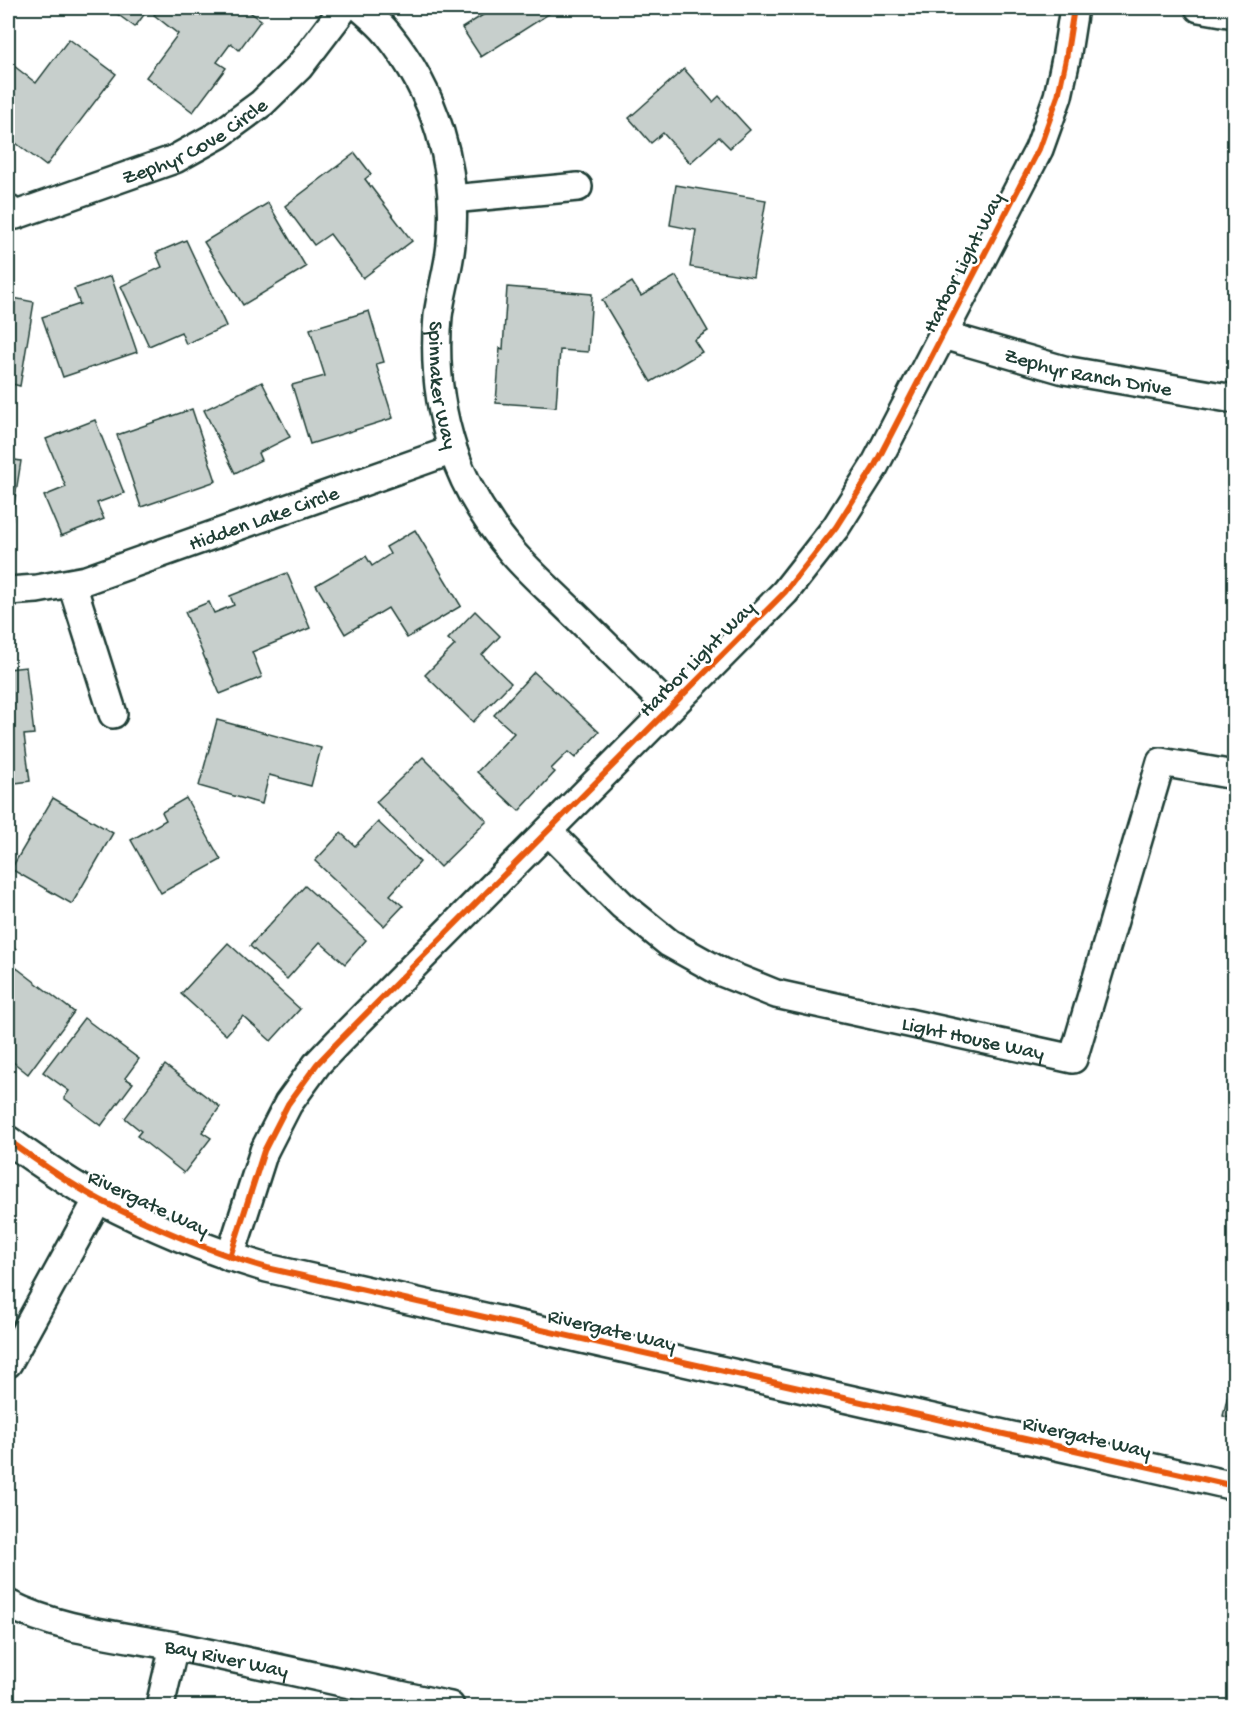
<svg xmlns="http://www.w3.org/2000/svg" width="1242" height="1714" font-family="'Gochi Hand',sans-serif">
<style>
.building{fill:#c7cfcc;stroke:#1f3d34;stroke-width:1.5}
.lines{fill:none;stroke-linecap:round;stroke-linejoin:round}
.minor-casing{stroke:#1f3d34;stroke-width:32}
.minor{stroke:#fff;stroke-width:27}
.cycleway-casing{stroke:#fff;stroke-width:10}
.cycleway{stroke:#e8590c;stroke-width:6}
.labels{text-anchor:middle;stroke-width:5;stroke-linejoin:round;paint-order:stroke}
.street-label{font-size:21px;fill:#1f3d34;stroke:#fff}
</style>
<rect width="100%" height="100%" fill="#fff"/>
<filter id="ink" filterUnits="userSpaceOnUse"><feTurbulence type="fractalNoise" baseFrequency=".0167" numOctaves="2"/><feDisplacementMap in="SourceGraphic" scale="12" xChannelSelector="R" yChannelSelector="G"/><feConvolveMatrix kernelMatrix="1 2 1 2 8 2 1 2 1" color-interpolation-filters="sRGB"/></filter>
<g filter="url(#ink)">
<g class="building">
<path d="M109 8H149L135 27Z"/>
<path d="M160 8H244L261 20 239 50 231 43 217 62 226 68 193 112 146 77 178 34 154 15Z"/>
<path d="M489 8H558L481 57 462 28 491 10Z"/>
<path d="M69 39 116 74 46 166 8 137V75L14 66 36 83Z"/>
<path d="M684 69 713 102 719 96 750 130 730 148 719 137 690 163 663 133 651 143 629 118Z"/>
<path d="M355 153 371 174 365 179 412 241 363 278 330 234 314 245 285 206Z"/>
<path d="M676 185 766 200 753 277 690 267 696 230 670 225Z"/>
<path d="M268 203 306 267 243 305 204 242Z"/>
<path d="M186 240 226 326 186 344 181 332 149 346 121 286 162 267 156 253Z"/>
<path d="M111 276 137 352 63 377 42 317 80 304 74 289Z"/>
<path d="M676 276 708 331 694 340 702 352 651 382 602 300 632 282 641 296Z"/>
<path d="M507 287 592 294 588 352 560 350 556 407 496 403 500 348 503 349Z"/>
<path d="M8 297 34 302 20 386 8 383Z"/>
<path d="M369 311 384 362 376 364 393 418 310 444 292 385 325 376 310 329Z"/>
<path d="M262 382 290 437 258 453 261 460 235 473 204 410Z"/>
<path d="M192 409 216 481 141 507 117 435Z"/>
<path d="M95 420 124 493 97 503 104 519 61 536 44 496 66 487 46 439Z"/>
<path d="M8 459 21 461 8 542Z"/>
<path d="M415 530 461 606 407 638 388 608 345 634 316 585 366 556 372 566 390 554 386 547Z"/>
<path d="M287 573 310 628 252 652 262 677 220 694 185 612 209 602 214 613 234 605 230 596Z"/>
<path d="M475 611 500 636 482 655 511 683 473 722 425 675 455 645 448 639Z"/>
<path d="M26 667 34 734 24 735 30 781 8 784V669Z"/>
<path d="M534 672 599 732 575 758 568 752 551 769 555 772 519 811 477 772 514 733 494 715Z"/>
<path d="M217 720 321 748 311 786 269 775 262 804 199 786Z"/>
<path d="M423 757 487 821 440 867 376 802Z"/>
<path d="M53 798 113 833 72 904 11 869Z"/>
<path d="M186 798 221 860 161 893 131 840 166 820 162 812Z"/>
<path d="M378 822 420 862 390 895 403 906 384 926 315 861 341 833 355 846Z"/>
<path d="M305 886 366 940 345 964 320 942 287 979 250 946Z"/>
<path d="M8 943 16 949 8 960Z"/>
<path d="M228 943 300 1009 271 1041 243 1016 226 1035 181 994Z"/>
<path d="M14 966 74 1012 28 1074 8 1058V974Z"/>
<path d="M84 1018 139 1059 125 1078 133 1083 101 1126 64 1098 69 1091 43 1072Z"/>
<path d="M165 1065 220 1107 202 1132 211 1138 184 1173 137 1136 141 1131 125 1118Z"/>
<path d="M1232 1377 1234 1378V1419L1223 1416Z"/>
</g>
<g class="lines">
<g class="minor-casing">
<g id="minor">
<path id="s1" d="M361 8C370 16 380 24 387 33 435 92 459 168 451 244 449 268 441 292 438 316 434 361 439 407 453 450 465 487 487 522 512 552 530 573 553 593 573 613 605 644 637 676 669 708"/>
<path d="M1199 8 1234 14"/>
<path d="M452 199 578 187"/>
<path id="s2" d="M8 209 16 215 175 159 220 134 262 103 299 67 344 8"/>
<path id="s3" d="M943 335 1064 370 1234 399"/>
<path d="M72 584 113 714"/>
<path id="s4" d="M8 591 37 589 86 580 453 450"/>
<path id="s5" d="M548 831 622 905 669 943 721 972 776 994 1073 1059 1161 762 1234 775"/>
<path d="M8 1140C37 1161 68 1183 100 1200 154 1228 209 1251 267 1268L1234 1486"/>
<path d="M230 1257 264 1151 288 1104 317 1064 337 1043 785 592 836 527 874 467 1039 149 1058 96 1066 59 1074 8"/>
<path d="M8 1363 98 1199"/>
<path id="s6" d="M8 1604C59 1630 118 1635 174 1646 266 1665 358 1686 450 1706"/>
<path d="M160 1706 174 1646"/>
</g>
</g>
<use href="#minor" class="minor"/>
<g class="cycleway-casing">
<g id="cycleway">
<path d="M8 1140C37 1161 68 1183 100 1200 154 1228 209 1251 267 1268L1234 1486"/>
<path d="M230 1257 264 1151 288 1104 317 1064 337 1043 785 592 836 527 874 467 1039 149 1058 96 1066 59 1074 8"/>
</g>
</g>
<use href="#cycleway" class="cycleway"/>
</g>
</g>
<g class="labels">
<g class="street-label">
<text dy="7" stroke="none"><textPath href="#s2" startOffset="204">Zephyr Cove Circle</textPath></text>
<text transform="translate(962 262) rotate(-63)" y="7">Harbor Light Way</text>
<text dy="7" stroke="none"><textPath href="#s3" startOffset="150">Zephyr Ranch Drive</textPath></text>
<text dy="7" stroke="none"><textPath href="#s1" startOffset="405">Spinnaker Way</textPath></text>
<text dy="7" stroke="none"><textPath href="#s4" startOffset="267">Hidden Lake Circle</textPath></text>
<text transform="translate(696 658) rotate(-45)" y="7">Harbor Light Way</text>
<text dy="7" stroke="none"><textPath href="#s5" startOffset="486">Light House Way</textPath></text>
<text transform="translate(149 1202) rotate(25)" y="7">Rivergate Way</text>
<text transform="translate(612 1329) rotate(13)" y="7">Rivergate Way</text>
<text transform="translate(1087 1436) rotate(13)" y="7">Rivergate Way</text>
<text dy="7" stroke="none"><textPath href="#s6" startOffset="226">Bay River Way</textPath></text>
</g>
</g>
<rect width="1242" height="1714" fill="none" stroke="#fff" stroke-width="30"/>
<rect x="15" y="15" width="1212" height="1684" fill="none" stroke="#1f3d34" stroke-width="2" filter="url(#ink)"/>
</svg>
